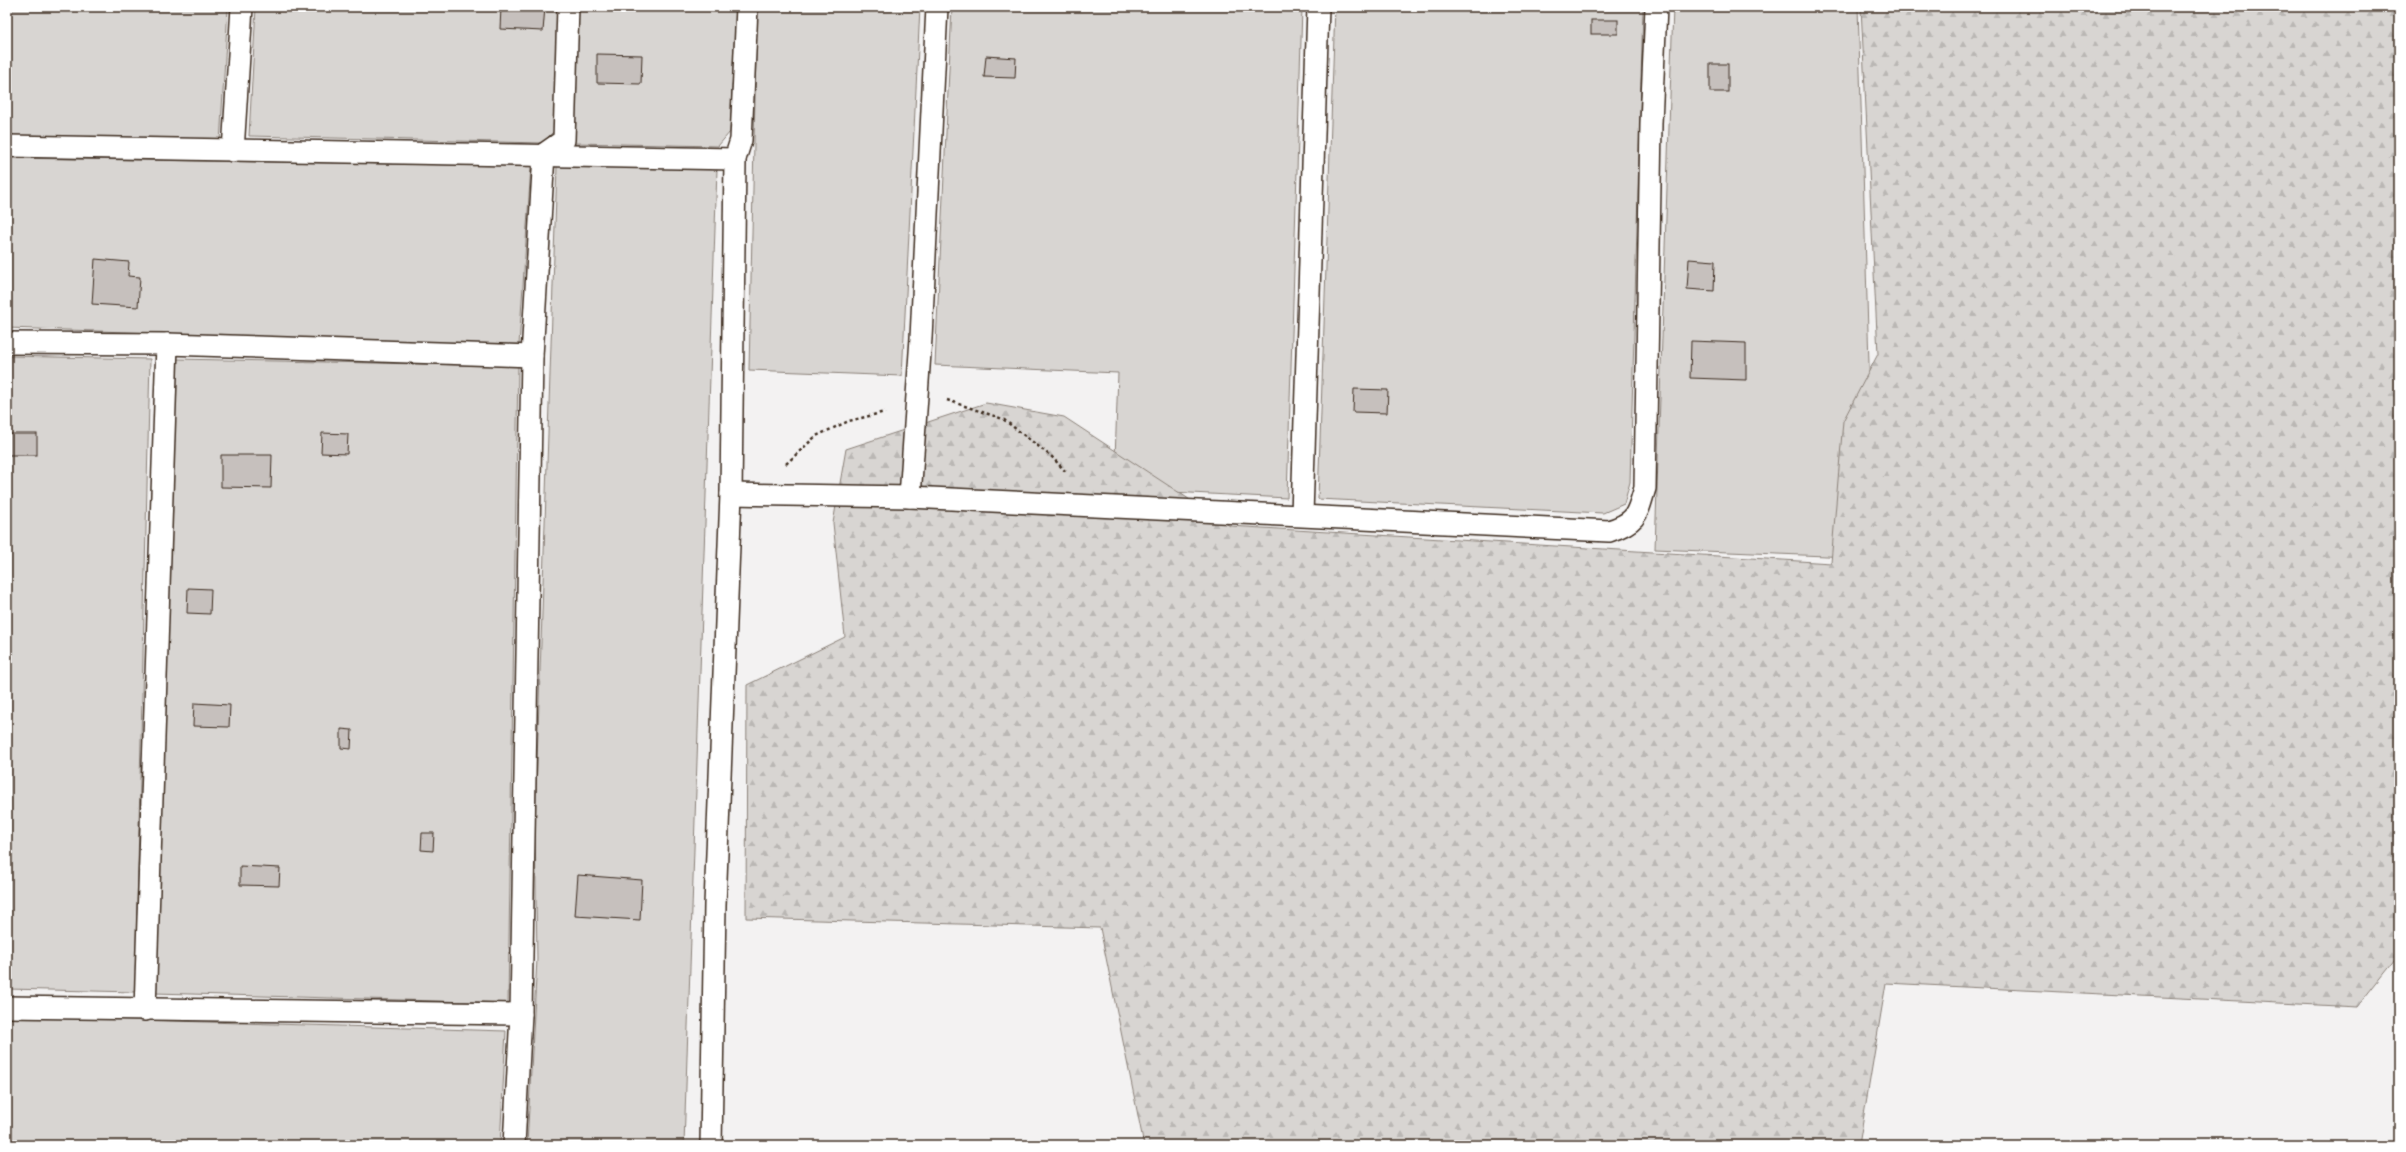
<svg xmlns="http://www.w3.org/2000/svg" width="2406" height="1152" font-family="Mali,sans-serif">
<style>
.green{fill:#d8d5d2;stroke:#8a8078}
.forest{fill:url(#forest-firs);stroke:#8a8078}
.building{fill:#c6c0bd;stroke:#3b2a1e}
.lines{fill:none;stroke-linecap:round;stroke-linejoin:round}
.lane-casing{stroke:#3b2a1e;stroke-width:24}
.path{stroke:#3b2a1e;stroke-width:2.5;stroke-dasharray:3 3;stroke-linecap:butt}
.lane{stroke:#fff;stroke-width:21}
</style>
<defs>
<pattern id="forest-firs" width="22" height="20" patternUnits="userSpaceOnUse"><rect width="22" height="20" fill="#d8d5d2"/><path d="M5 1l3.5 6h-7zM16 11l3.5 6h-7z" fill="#bab7b4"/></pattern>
</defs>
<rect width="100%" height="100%" fill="#f3f2f2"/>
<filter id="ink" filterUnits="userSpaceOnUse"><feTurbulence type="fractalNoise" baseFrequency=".025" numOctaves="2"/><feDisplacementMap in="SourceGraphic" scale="8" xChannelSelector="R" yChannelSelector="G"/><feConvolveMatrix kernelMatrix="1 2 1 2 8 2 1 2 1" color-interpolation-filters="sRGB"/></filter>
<g filter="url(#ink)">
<g class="green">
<path d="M7 7H228L220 143 7 137Z"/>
<path d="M256 7H558L556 129 542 143 249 136Z"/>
<path d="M577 7H736L730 132 718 146 574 143Z"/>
<path d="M757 7H920L902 376 749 370Z"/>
<path d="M952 7H1302L1287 498 1114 489 1118 373 935 365Z"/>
<path d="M1335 7H1643L1630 482 1624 504 1603 513 1318 499Z"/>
<path d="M1673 7H1858L1875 558 1655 549Z"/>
<path d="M7 158 531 166 519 345 7 328Z"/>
<path d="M557 166 717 169 684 1145H527L537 959 535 822Z"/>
<path d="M7 356 150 359 135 992 7 989Z"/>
<path d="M177 359 518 366 508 1003 155 993Z"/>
<path d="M7 1016 506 1031 500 1145H7Z"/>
</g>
<path class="forest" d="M1861 7H2399V954L2357 1007 1886 983 1859 1145H1144L1100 928 746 918 747 685 845 637 833 523 846 449 986 403 1064 417 1230 526 1831 563 1843 421 1878 354Z"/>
<g class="building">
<path d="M501 7H545L543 31 500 29Z"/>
<rect x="1591" y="20" width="27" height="14"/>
<path d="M597 54 642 55 641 84 597 83Z"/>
<path d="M986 56 1016 58 1015 78 984 77Z"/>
<rect x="1710" y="64" width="18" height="28"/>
<path d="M95 259 129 262 128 276 140 277 138 307 92 304Z"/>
<path d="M1689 259 1715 261 1714 291 1687 289Z"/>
<path d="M1691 341 1746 343V380L1690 378Z"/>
<path d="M1354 389 1388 390 1387 413 1353 412Z"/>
<path d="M322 433 348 434 347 454 321 453Z"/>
<rect x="7" y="434" width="30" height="21"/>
<path d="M221 455H272L271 488 221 487Z"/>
<path d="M188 588 211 589 210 614 187 613Z"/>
<path d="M194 703 230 705 229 727 193 726Z"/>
<path d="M341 729 352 730 351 749 341 748Z"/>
<path d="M422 833H434L433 851 421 850Z"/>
<path d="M240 866 280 868 279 886 240 885Z"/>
<path d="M578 875 642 880 640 920 575 916Z"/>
</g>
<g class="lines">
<g class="lane-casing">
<g id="lane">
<path d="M7 146 735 159"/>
<path d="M233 151 242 7"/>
<path d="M544 154 564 140 568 7"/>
<path d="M7 343 167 344 532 356"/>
<path d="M731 494 910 497 1609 531C1637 522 1637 515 1645 488L1651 123 1656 7"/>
<path d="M910 497 921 338 937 7"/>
<path d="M1302 515 1318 7"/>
<path d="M7 1007 521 1014"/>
<path d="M145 1010 167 344"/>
<path d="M514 1145 521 1014 532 356 544 154"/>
<path d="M711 1145 715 905 731 494 735 159 741 140 747 7"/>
</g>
</g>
<g class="path">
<path d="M947 400 1003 419 1052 457 1067 473"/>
<path d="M786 464 816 436 849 421 885 412"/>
</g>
<use href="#lane" class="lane"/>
</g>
</g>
<rect width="2406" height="1152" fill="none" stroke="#fff" stroke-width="24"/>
<rect x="12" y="12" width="2382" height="1128" fill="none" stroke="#3b2a1e" stroke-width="1.5" filter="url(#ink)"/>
</svg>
